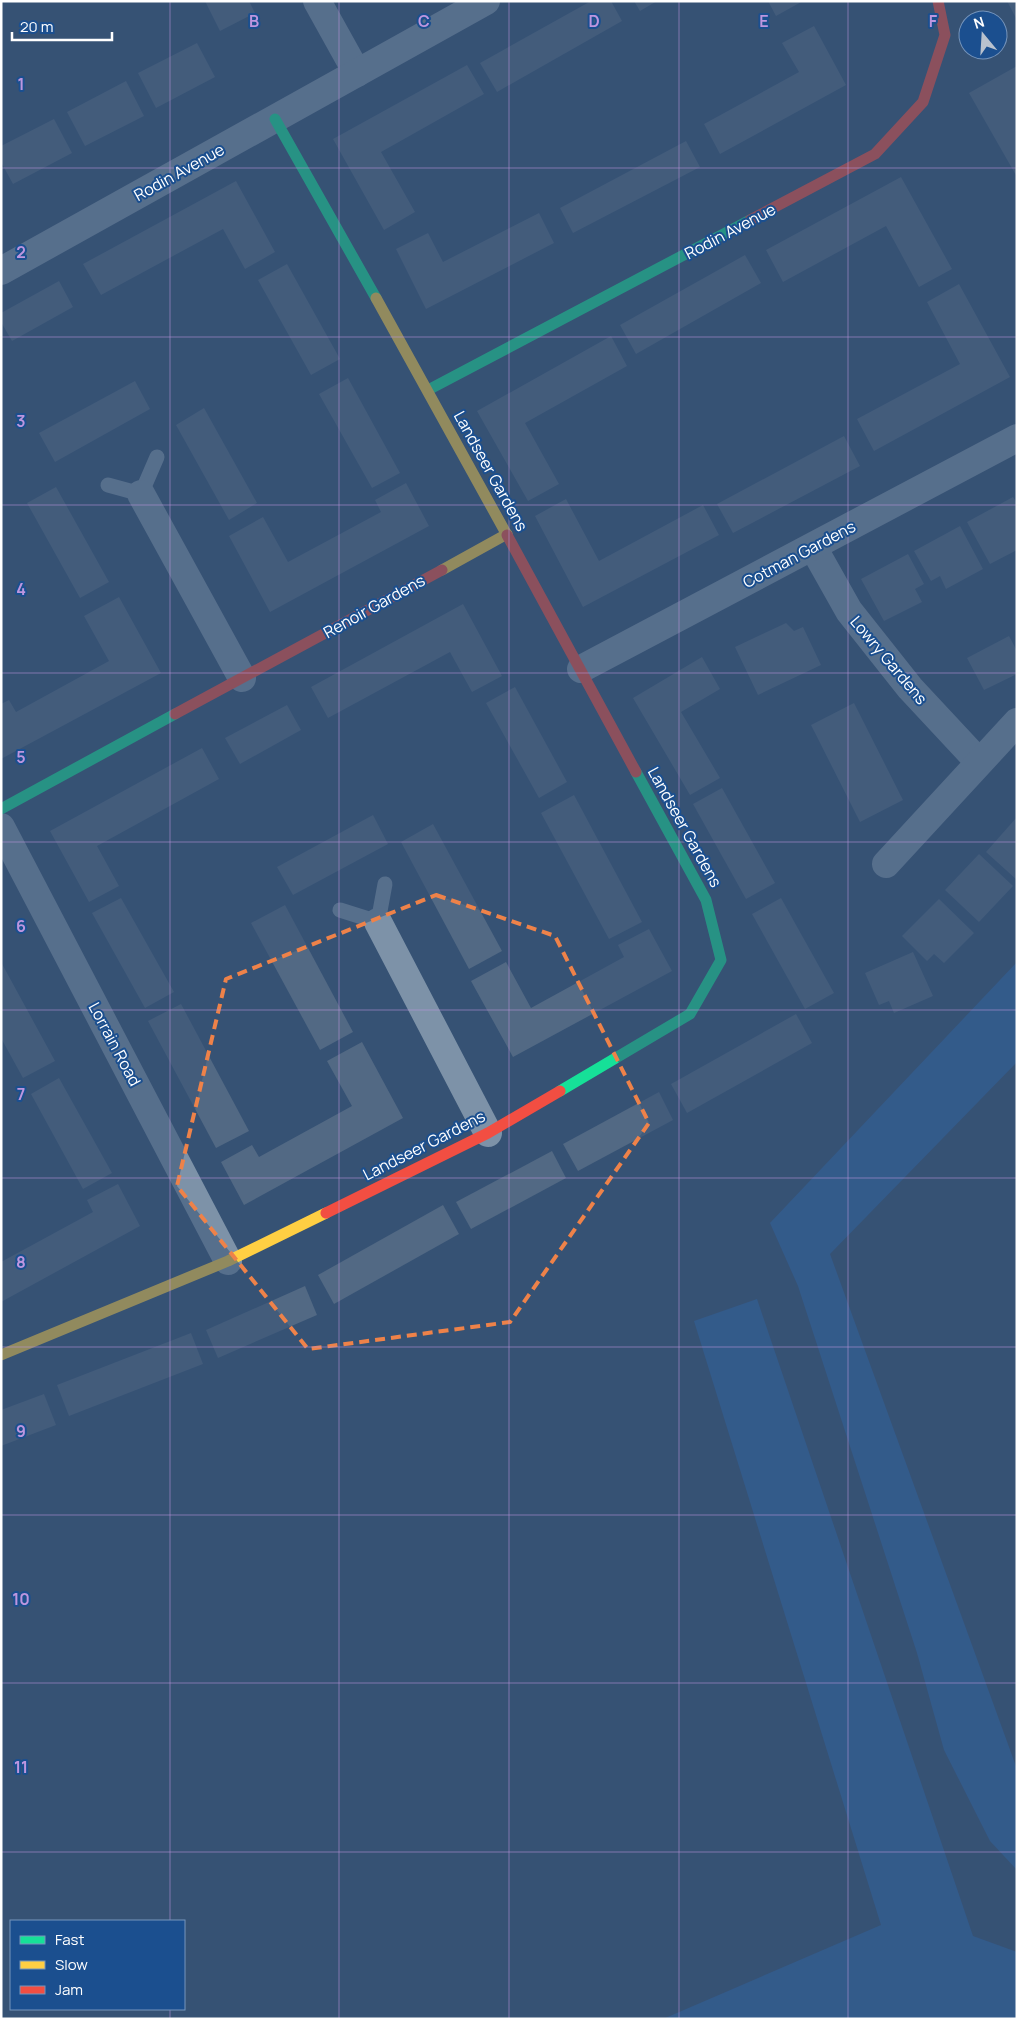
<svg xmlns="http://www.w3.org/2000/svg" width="1018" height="2020" font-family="Manrope,sans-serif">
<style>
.green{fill:#2f66a5}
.building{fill:#526984}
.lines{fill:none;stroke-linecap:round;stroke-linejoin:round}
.lane{stroke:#7d92a8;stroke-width:15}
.street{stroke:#7d92a8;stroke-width:28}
.fast{stroke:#16e098;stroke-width:11}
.slow{stroke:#ffcf43;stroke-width:11}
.jam{stroke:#f24e42;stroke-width:11}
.marked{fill:none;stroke:#ee8249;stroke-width:4;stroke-dasharray:10 6;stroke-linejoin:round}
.grid{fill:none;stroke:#bd96df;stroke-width:1;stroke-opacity:0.55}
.labels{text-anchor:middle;stroke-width:4;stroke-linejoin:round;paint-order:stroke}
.street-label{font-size:16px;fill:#fff;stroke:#1b4f8f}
.grid-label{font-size:16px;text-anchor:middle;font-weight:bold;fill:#bd96df;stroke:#1b4f8f;stroke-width:4;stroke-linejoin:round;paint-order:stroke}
</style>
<rect width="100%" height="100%" fill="#365274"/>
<g class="green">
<path d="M1017 962V1062L830 1254 1017 1769V1870L990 1841 944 1750 917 1653 798 1286 770 1223Z"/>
<path d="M757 1299 973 1936 1017 1952V2019H663L881 1925 694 1321Z"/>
</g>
<g class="building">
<path d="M205 1H249L255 13 220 31Z"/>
<path d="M591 1H611L622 21 497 92 480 63Z"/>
<path d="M634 1H657L640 11Z"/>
<path d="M768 1H803L776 16Z"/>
<path d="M1007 1H1017V20Z"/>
<path d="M814 26 846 85 720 154 704 124 799 72 782 43Z"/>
<path d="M197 43 215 77 156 108 138 73Z"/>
<path d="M467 65 484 94 381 152 415 212 384 230 333 139Z"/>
<path d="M1017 66V177L969 93Z"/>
<path d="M126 81 144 116 85 146 67 112Z"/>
<path d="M54 119 72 153 13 184 1 162V146Z"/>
<path d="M686 141 700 167 573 233 560 208Z"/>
<path d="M901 177 952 269 919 287 886 226 783 282 766 250Z"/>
<path d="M236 181 275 252 245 269 223 229 101 295 83 264Z"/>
<path d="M539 213 554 243 426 309 396 249 428 233 443 262Z"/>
<path d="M745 255 761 283 636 354 620 325Z"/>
<path d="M287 264 340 359 311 375 258 280Z"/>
<path d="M59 281 73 307 12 341 1 322V313Z"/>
<path d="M959 284 1010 377 874 451 857 419 960 364 927 302Z"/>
<path d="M611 336 627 366 525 423 559 484 528 501 477 411Z"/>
<path d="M348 378 400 473 372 488 319 394Z"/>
<path d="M135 381 150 409 55 462 39 433Z"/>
<path d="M204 408 257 503 229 520 176 425Z"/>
<path d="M844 436 860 466 733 533 717 504Z"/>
<path d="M406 483 429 526 270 612 229 536 263 517 288 562 381 512 375 500Z"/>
<path d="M56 487 109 582 80 598 27 503Z"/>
<path d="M1013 497 1017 503V550L990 564 967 522Z"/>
<path d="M566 499 599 561 703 505 719 535 583 607 535 516Z"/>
<path d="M960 526 983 569 946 589 940 576 931 581 914 551Z"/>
<path d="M908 554 924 584 915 589 922 602 884 621 861 579Z"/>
<path d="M119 597 161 673 1 759V704L9 700 16 712 109 661 84 616Z"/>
<path d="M463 604 502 676 472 692 450 652 328 718 311 687Z"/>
<path d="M786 623 794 631 803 627 821 665 758 695 735 647Z"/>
<path d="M1009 636 1017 651V674L984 690 967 658Z"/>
<path d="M702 657 720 689 681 712 720 778 690 795 633 698Z"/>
<path d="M515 687 567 782 539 798 486 703Z"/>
<path d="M854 703 903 800 860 822 811 725Z"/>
<path d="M287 705 301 730 240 764 225 738Z"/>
<path d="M202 748 219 779 97 846 119 886 89 902 50 831Z"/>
<path d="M722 788 775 883 746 899 693 804Z"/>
<path d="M574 795 642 922 609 939 541 813Z"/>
<path d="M373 815 388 844 293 895 277 867Z"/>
<path d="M1017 817V880L986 852Z"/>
<path d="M433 824 502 951 469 969 401 842Z"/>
<path d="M979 854 1013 886 979 922 945 890Z"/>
<path d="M121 898 174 992 145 1008 92 913Z"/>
<path d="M781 898 834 993 805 1009 752 914Z"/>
<path d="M939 899 974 933 944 963 934 954 927 961 902 936Z"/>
<path d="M285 905 353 1032 320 1050 251 923Z"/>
<path d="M649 929 672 971 513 1057 471 981 506 962 531 1008 624 957 618 945Z"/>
<path d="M913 952 933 996 894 1013 889 1001 879 1005 865 973Z"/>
<path d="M1 962 55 1061 23 1078 1 1038Z"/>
<path d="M181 1004 249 1131 216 1148 148 1021Z"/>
<path d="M796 1014 812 1043 687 1113 671 1084Z"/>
<path d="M362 1042 403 1118 244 1205 221 1162 252 1145 259 1157 352 1106 327 1061Z"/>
<path d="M59 1078 112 1173 83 1189 31 1094Z"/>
<path d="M659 1092 673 1120 578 1171 563 1144Z"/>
<path d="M552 1151 566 1178 471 1229 456 1202Z"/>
<path d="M118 1184 140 1226 1 1302V1262L93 1212 87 1200Z"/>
<path d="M443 1205 459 1234 334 1304 318 1275Z"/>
<path d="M305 1286 317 1315 218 1358 206 1330Z"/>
<path d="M191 1333 203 1364 69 1416 57 1385Z"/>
<path d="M44 1394 56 1425 1 1446V1410Z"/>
</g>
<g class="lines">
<g class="lane">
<path d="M108 485 141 494 157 457"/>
<path d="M340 910 378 922 385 884"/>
</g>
<g class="street">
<path d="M317 1 357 73"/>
<path d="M1 271 486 1"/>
<path d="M141 494 242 678"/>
<path d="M813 547 849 611 910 688 979 762"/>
<path d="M581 669 1017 438"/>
<path d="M1 827 228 1261"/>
<path d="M886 864 1017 722"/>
<path d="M378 922 488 1133"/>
</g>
<g class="fast">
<path d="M275 119 376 298"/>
<path d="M428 390 750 220"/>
<path d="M1 809 175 714"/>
<path d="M560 1091 690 1014 721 960 706 900 636 772"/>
</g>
<g class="slow">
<path d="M376 298 507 535"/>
<path d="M442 570 507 534"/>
<path d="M1 1355 228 1261 326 1213"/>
</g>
<g class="jam">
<path d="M750 220 875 154 923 102 945 35 938 1"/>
<path d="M507 535 636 772"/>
<path d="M175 714 442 570"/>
<path d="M326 1213 488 1133 560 1091"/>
</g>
</g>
<path d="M0 0H1018V2020H0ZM436 895 555 936 649 1123 510 1322 308 1349 177 1186 226 979Z" fill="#365274" fill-opacity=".55" fill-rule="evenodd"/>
<path class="marked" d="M436 895 555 936 649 1123 510 1322 308 1349 177 1186 226 979Z"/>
<path class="grid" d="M170 1V1921M339 1V2019M509 1V2019M679 1V2019M848 1V2019M1 168H1017M1 337H1017M1 505H1017M1 673H1017M1 842H1017M1 1010H1017M1 1178H1017M1 1347H1017M1 1515H1017M1 1683H1017M1 1852H1017M170 2009V2019"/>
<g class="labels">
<g class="street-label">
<text transform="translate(179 172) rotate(-29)" y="6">Rodin Avenue</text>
<text transform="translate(730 231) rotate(-28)" y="6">Rodin Avenue</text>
<text transform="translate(491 471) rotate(61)" y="6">Landseer Gardens</text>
<text transform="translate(799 554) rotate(-28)" y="6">Cotman Gardens</text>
<text transform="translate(374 606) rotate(-29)" y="6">Renoir Gardens</text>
<text transform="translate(889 660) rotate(50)" y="6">Lowry Gardens</text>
<text transform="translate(685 827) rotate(61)" y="6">Landseer Gardens</text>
<text transform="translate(115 1044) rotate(62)" y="6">Lorrain Road</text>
<text transform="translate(424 1145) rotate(-27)" y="6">Landseer Gardens</text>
</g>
</g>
<g class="grid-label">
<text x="254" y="27">B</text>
<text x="424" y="27">C</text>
<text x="594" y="27">D</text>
<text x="764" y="27">E</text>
<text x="933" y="27">F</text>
<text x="21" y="90">1</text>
<text x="21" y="258">2</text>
<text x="21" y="427">3</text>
<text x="21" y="595">4</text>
<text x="21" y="763">5</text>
<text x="21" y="932">6</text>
<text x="21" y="1100">7</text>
<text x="21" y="1268">8</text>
<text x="21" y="1437">9</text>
<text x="21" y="1605">10</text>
<text x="21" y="1773">11</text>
</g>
<rect width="1018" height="2020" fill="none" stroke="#ffffff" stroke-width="5"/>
<rect x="10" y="1920" width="175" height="90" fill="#1b4f8f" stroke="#7695bc"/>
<rect x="20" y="1936" width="25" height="8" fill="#16e098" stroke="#7695bc"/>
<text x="55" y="1945" font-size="15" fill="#ffffff">Fast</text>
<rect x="20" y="1961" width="25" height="8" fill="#ffcf43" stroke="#7695bc"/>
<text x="55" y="1970" font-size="15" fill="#ffffff">Slow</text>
<rect x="20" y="1986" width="25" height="8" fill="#f24e42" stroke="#7695bc"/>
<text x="55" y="1995" font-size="15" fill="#ffffff">Jam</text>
<g transform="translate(983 35) rotate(342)"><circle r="24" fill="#1b4f8f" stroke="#7695bc"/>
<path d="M0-4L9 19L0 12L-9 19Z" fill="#b9c2ce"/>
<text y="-8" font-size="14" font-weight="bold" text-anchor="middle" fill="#ffffff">N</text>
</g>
<path d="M12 32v8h100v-8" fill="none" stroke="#ffffff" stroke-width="2.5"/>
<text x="20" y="32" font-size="15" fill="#ffffff" stroke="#1b4f8f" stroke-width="4" paint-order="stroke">20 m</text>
</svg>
